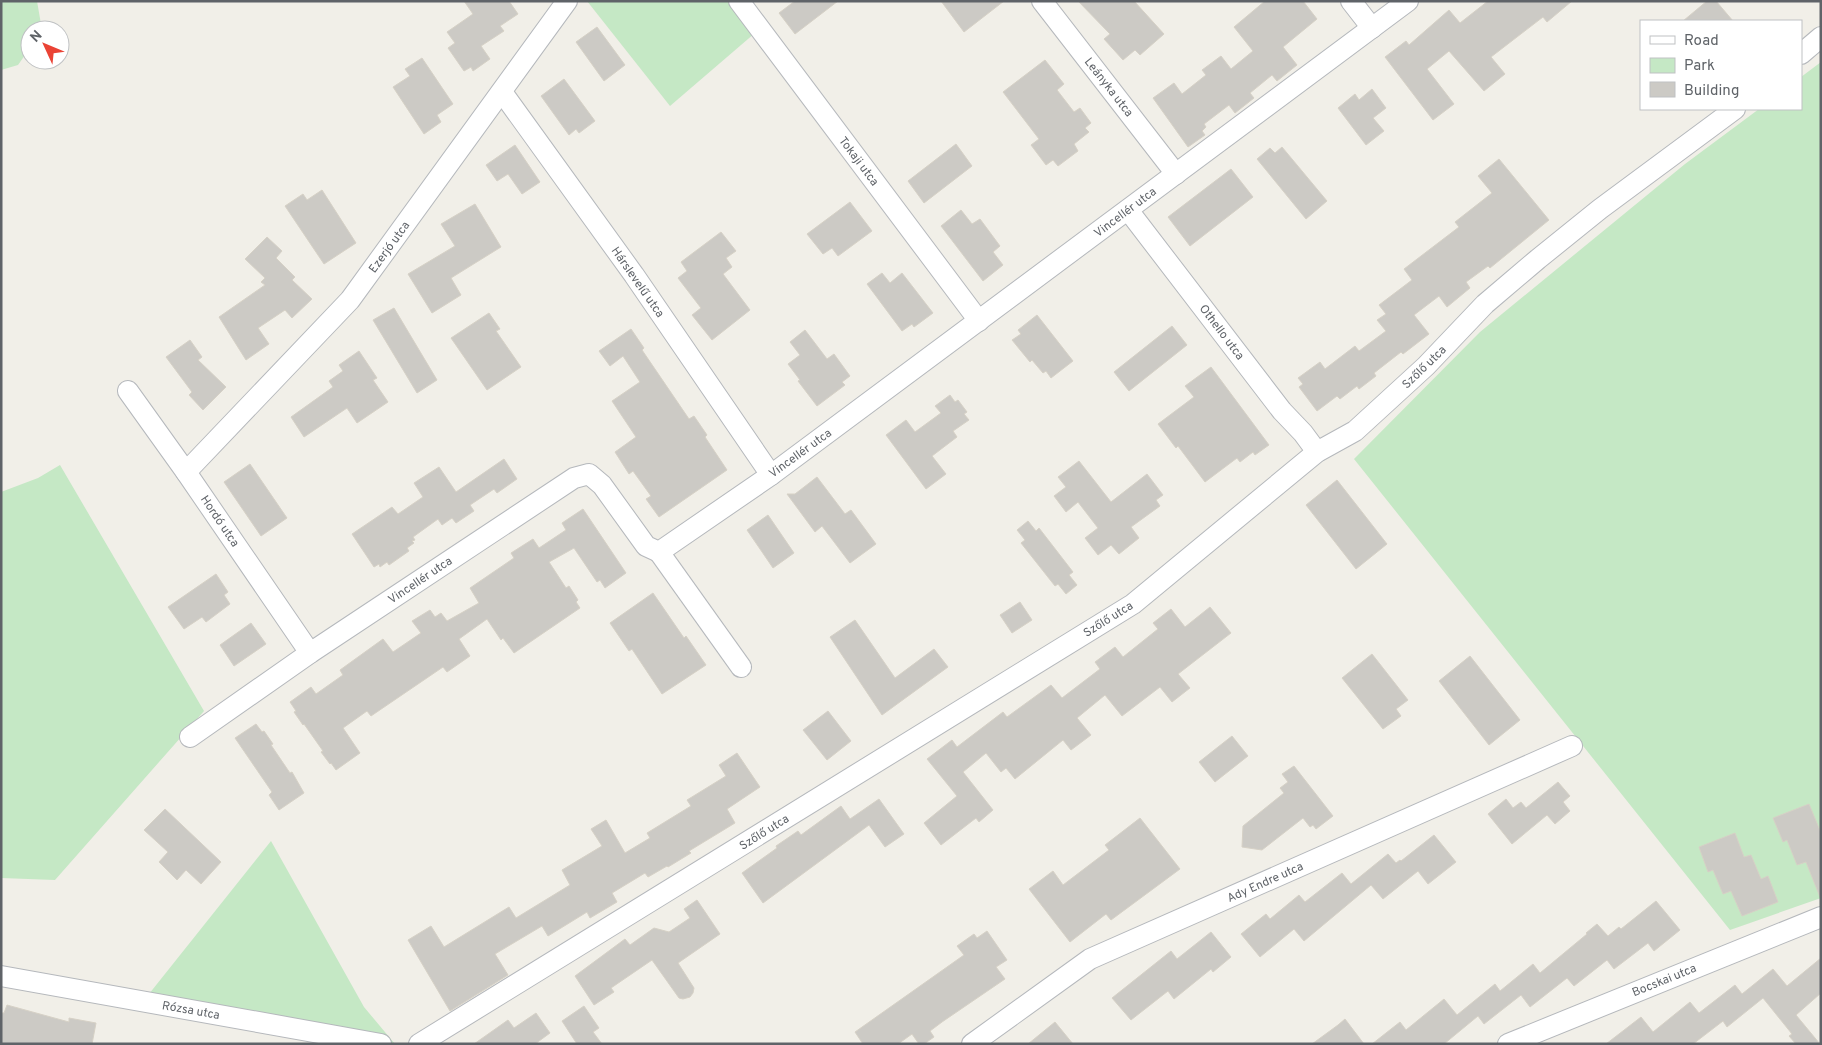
<svg xmlns="http://www.w3.org/2000/svg" width="1822" height="1045" font-family="Overpass,sans-serif">
<style>
.green{fill:#c5e8c5}
.building{fill:#cccac5;stroke:#d6d1c6}
.lines{fill:none;stroke-linecap:round;stroke-linejoin:round}
.street-casing{stroke:#b5b8bc;stroke-width:22}
.street{stroke:#fff;stroke-width:20}
.labels{text-anchor:middle;stroke-width:4;stroke-linejoin:round;paint-order:stroke}
.street-label{font-size:12px;fill:#5f6368;stroke:#fff}
</style>
<rect width="100%" height="100%" fill="#f1efe8"/>
<g class="green">
<path d="M1 1H37L42 30H30V48L18 65 1 70Z"/>
<path d="M587 1H732L755 33 670 106Z"/>
<path d="M1821 62V898L1730 930 1354 459 1480 332 1685 164 1759 109H1801V77Z"/>
<path d="M60 465 204 711 55 880 1 878V492L38 478Z"/>
<path d="M271 841 364 1007 395 1044H377L145 999Z"/>
</g>
<g class="building">
<path d="M464 1H509L518 14 500 26 504 31 481 46 490 59 473 71 471 67 464 71 448 48 455 43 447 32 473 14Z"/>
<path d="M795 1H838L795 34 779 13Z"/>
<path d="M941 1H1004L964 32Z"/>
<path d="M1078 1H1134L1164 34 1140 55 1135 50 1123 60 1104 39 1110 34Z"/>
<path d="M1265 1H1303L1317 19 1283 47 1297 65 1277 81 1272 75 1250 93 1254 98 1235 113 1229 105 1204 124 1206 127 1202 131 1205 135 1188 147 1153 98 1174 83 1182 94 1206 75 1202 70 1221 56 1231 69 1253 51 1234 27Z"/>
<path d="M1488 1H1572L1547 22 1543 17 1491 57 1505 74 1484 91 1449 51 1427 69 1454 104 1433 120 1385 57 1406 41 1409 45 1449 10 1460 23Z"/>
<path d="M1707 1H1716L1733 21H1683Z"/>
<path d="M597 27 625 65 604 81 576 42Z"/>
<path d="M422 58 453 104 437 115 441 122 424 134 393 87 410 76 405 69Z"/>
<path d="M1045 60 1064 84 1057 90 1074 112 1080 108 1091 123 1085 128 1089 132 1074 144 1078 151 1058 166 1053 160 1046 165 1031 145 1039 139 1003 92Z"/>
<path d="M564 79 595 121 579 133 576 129 569 135 541 96Z"/>
<path d="M1372 89 1386 108 1373 118 1384 131 1366 145 1338 108 1355 94 1359 100Z"/>
<path d="M956 144 972 166 924 203 908 181Z"/>
<path d="M515 145 540 182 522 194 508 174 497 181 486 165Z"/>
<path d="M1282 147 1327 201 1306 219 1257 159 1270 148 1275 153Z"/>
<path d="M1499 159 1549 220 1490 268 1488 266 1466 282 1470 288 1447 307 1439 296 1414 315 1429 334 1403 354 1401 352 1374 373 1376 376 1359 389 1357 386 1340 399 1337 396 1317 411 1299 387 1303 384 1298 378 1320 362 1325 369 1355 346 1359 351 1386 331 1377 320 1386 314 1379 305 1412 280 1404 269 1459 227 1455 222 1492 193 1478 176Z"/>
<path d="M1231 169 1253 197 1190 246 1168 217Z"/>
<path d="M322 190 356 243 324 264 285 206 303 194 307 200Z"/>
<path d="M850 202 872 231 838 256 832 248 823 254 807 234Z"/>
<path d="M475 204 501 247 451 278 461 295 432 313 408 274 455 246 441 224Z"/>
<path d="M961 210 972 224 980 219 1000 246 993 252 1003 265 983 281 941 226Z"/>
<path d="M721 232 736 251 726 258 732 267 723 274 750 310 712 340 692 315 701 308 678 278 687 271 681 262Z"/>
<path d="M267 237 282 251 276 258 295 277 292 280 312 299 292 318 285 310 258 328 269 344 246 360 219 317 265 285 261 282 265 278 245 259Z"/>
<path d="M882 273 890 283 902 273 933 313 914 327 912 324 902 331 867 284Z"/>
<path d="M394 308 437 380 417 393 373 320Z"/>
<path d="M489 313 500 329 496 331 521 367 487 390 451 338Z"/>
<path d="M1037 315 1073 361 1051 378 1046 371 1043 373 1032 360 1030 362 1012 340 1021 334 1018 330Z"/>
<path d="M1172 326 1187 345 1129 391 1114 372Z"/>
<path d="M631 329 644 348 642 350 689 419 694 416 707 435 705 437 727 470 659 517 646 499 651 496 633 471 629 474 615 452 636 437 612 401 640 382 623 356 610 366 599 351Z"/>
<path d="M805 330 827 359 834 354 850 376 842 382 845 385 817 406 798 381 800 380 788 364 800 355 790 342Z"/>
<path d="M190 340 202 357 198 360 226 387 203 410 189 395 192 392 166 357Z"/>
<path d="M359 351 377 378 373 380 388 402 357 423 347 408 304 437 291 417 333 387 329 381 343 371 339 365Z"/>
<path d="M1211 367 1269 445 1255 455 1253 452 1240 462 1237 458 1205 482 1178 446 1176 448 1158 424 1194 397 1185 386Z"/>
<path d="M950 395 955 402 958 400 967 412 964 414 969 420 953 431 957 437 932 456 946 474 926 489 886 435 906 420 915 432 941 413 935 406Z"/>
<path d="M504 459 517 479 497 493 494 489 470 505 474 511 456 523 452 518 442 525 438 519 413 537 415 540 412 541 414 543 407 548 409 551 389 565 387 562 380 567 379 564 374 567 352 534 392 507 398 514 423 497 414 483 439 467 456 492Z"/>
<path d="M1079 461 1111 502 1147 474 1163 495 1156 500 1160 506 1131 527 1139 538 1119 554 1111 545 1098 555 1085 538 1098 528 1078 502 1066 512 1054 496 1066 487 1058 477Z"/>
<path d="M250 464 287 518 261 536 224 482Z"/>
<path d="M817 477 845 514 851 510 876 544 850 563 822 526 815 532 787 494H795Z"/>
<path d="M1337 480 1387 544 1356 569 1306 505Z"/>
<path d="M583 509 626 573 605 588 600 580 597 582 574 548 549 562 566 588 569 586 578 600 576 602 580 608 514 653 503 638 501 640 487 619 459 639 470 656 447 672 443 667 371 716 367 711 343 728 360 753 336 770 331 763 330 764 321 752 323 751 304 724 303 725 294 712 296 711 290 702 311 687 316 694 343 675 340 670 383 639 393 652 421 633 412 621 430 610 435 617 441 613 447 621 479 603 470 588 514 558 511 553 533 539 539 548 566 530 562 523Z"/>
<path d="M768 515 794 553 773 568 747 530Z"/>
<path d="M1028 521 1036 531 1039 528 1073 572 1069 575 1077 585 1066 594 1058 584 1055 586 1021 543 1025 540 1017 530Z"/>
<path d="M216 574 228 592 224 595 230 604 206 622 202 617 184 629 168 607Z"/>
<path d="M653 593 684 638 686 636 706 665 662 694 632 649 629 651 610 623Z"/>
<path d="M1020 602 1032 620 1012 633 1000 615Z"/>
<path d="M1210 607 1231 633 1178 674 1190 688 1172 702 1160 687 1122 716 1105 695 1077 718 1091 735 1071 750 1063 740 1015 779 1006 768 1001 772 986 753 963 772 993 810 979 822 976 818 941 845 924 823 957 796 927 759 952 740 957 747 1003 712 1007 717 1051 685 1062 698 1100 669 1095 662 1115 647 1123 657 1158 629 1153 623 1171 609 1185 627Z"/>
<path d="M855 620 895 678 934 649 948 667 882 715 830 637Z"/>
<path d="M251 623 266 644 234 666 220 645Z"/>
<path d="M1372 654 1408 700 1396 709 1401 716 1383 729 1342 678Z"/>
<path d="M1470 656 1520 720 1489 745 1439 681Z"/>
<path d="M828 711 851 741 827 760 803 730Z"/>
<path d="M256 724 262 732 264 731 273 744 271 745 290 773 292 772 304 793 279 810 269 795 272 792 235 738Z"/>
<path d="M1232 736 1248 756 1215 782 1199 762Z"/>
<path d="M737 753 760 787 727 809 735 823 689 851 691 853 668 867 667 866 648 877 645 873 612 893 617 902 590 918 587 912 548 936 542 926 495 954 508 975 450 1011 408 940 431 926 444 947 509 907 516 918 570 885 562 870 602 846 591 829 606 820 625 853 650 838 647 833 691 806 687 800 726 776 719 765Z"/>
<path d="M1294 766 1333 816 1316 829 1313 825 1310 827 1303 818 1262 850 1242 847 1243 826 1284 793 1280 788 1288 782 1282 774Z"/>
<path d="M1558 782 1570 796 1563 802 1570 811 1555 824 1547 815 1512 844 1488 814 1506 799 1513 808 1521 802 1526 808Z"/>
<path d="M879 799 904 834 885 847 869 825 763 903 742 873 777 848 776 846 798 831 801 835 841 806 850 819Z"/>
<path d="M1809 804 1821 833 1820 897 1806 862 1797 865 1787 840 1783 842 1773 818Z"/>
<path d="M165 809 221 862 201 884 186 870 177 880 159 862 168 852 144 830Z"/>
<path d="M1140 818 1180 869 1111 920 1106 914 1070 942 1029 889 1053 871 1063 885 1109 850 1105 845Z"/>
<path d="M1735 833 1744 857 1751 855 1761 879 1768 876 1778 902 1742 916 1731 891 1723 894 1713 870 1708 872 1699 847Z"/>
<path d="M1434 835 1456 862 1428 884 1418 871 1383 899 1371 885 1304 941 1294 929 1260 957 1241 934 1266 914 1270 919 1299 895 1305 902 1342 873 1351 884 1388 854 1396 863 1400 860 1401 861Z"/>
<path d="M697 900 720 934 678 963 694 988 693 993 690 997 683 999 679 998 652 960 611 988 614 992 594 1005 575 976 625 939 630 945 654 928 669 932 690 918 684 909Z"/>
<path d="M1656 901 1680 930 1654 951 1648 943 1614 969 1607 960 1574 986 1567 978 1530 1007 1521 995 1484 1024 1478 1016 1444 1044H1372L1400 1022 1406 1030 1444 999 1457 1015 1495 984 1500 991 1533 964 1540 973 1587 934 1586 933 1597 924 1608 936 1619 927 1621 929Z"/>
<path d="M987 931 1007 960 996 967 1005 979 942 1022 930 1031 934 1037 924 1044H919L912 1034 898 1044H863L855 1032 964 955 957 946 974 934 977 938Z"/>
<path d="M1211 932 1231 957 1213 972 1211 969 1174 999 1168 991 1131 1020 1112 998 1171 951 1177 959Z"/>
<path d="M1821 958V993L1796 1015 1820 1044H1796L1789 1036 1792 1034 1763 998 1727 1027 1723 1021 1693 1044H1606L1641 1017 1653 1032 1690 1002 1699 1013 1735 985 1742 994 1773 969 1787 986Z"/>
<path d="M7 1005 69 1022V1018L96 1023 92 1044H1V1013H4Z"/>
<path d="M584 1006 599 1028 593 1032 602 1044H577L562 1021Z"/>
<path d="M536 1013 550 1033 535 1044H474L508 1020 514 1028Z"/>
<path d="M1345 1019 1364 1044H1312L1338 1025Z"/>
<path d="M1055 1022 1073 1044H1028Z"/>
</g>
<g class="lines">
<g class="street-casing">
<g id="street">
<path d="M739 1 979 321"/>
<path d="M1042 1 1176 174"/>
<path d="M1351 1 1372 28"/>
<path d="M1801 54 1821 37"/>
<path d="M502 92 634 275 771 475"/>
<path d="M1128 210 1282 411 1303 433 1317 452"/>
<path d="M128 391 186 472 310 653"/>
<path d="M186 472 350 300 567 1"/>
<path d="M659 552 741 667"/>
<path d="M190 737 310 653 574 478 589 474 602 485 646 546 659 552 771 475 1408 1"/>
<path d="M1 976 381 1044"/>
<path d="M419 1044 1133 604 1317 452 1355 431 1426 366 1485 304 1538 259 1600 209 1735 109"/>
<path d="M972 1044 1090 959 1572 746"/>
<path d="M1508 1044 1821 917"/>
</g>
</g>
<use href="#street" class="street"/>
</g>
<g class="labels">
<g class="street-label">
<text transform="translate(1109 87) rotate(52)" y="4">Leányka utca</text>
<text transform="translate(859 161) rotate(53)" y="4">Tokaji utca</text>
<text transform="translate(1125 212) rotate(-37)" y="4">Vincellér utca</text>
<text transform="translate(389 247) rotate(-54)" y="4">Ezerjó utca</text>
<text transform="translate(638 282) rotate(55)" y="4">Hárslevelű utca</text>
<text transform="translate(1222 332) rotate(53)" y="4">Othello utca</text>
<text transform="translate(1424 367) rotate(-44)" y="4">Szőlő utca</text>
<text transform="translate(800 453) rotate(-36)" y="4">Vincellér utca</text>
<text transform="translate(220 521) rotate(56)" y="4">Hordó utca</text>
<text transform="translate(420 580) rotate(-34)" y="4">Vincellér utca</text>
<text transform="translate(1108 619) rotate(-32)" y="4">Szőlő utca</text>
<text transform="translate(764 832) rotate(-32)" y="4">Szőlő utca</text>
<text transform="translate(1265 882) rotate(-24)" y="4">Ady Endre utca</text>
<text transform="translate(1664 980) rotate(-22)" y="4">Bocskai utca</text>
<text transform="translate(191 1010) rotate(10)" y="4">Rózsa utca</text>
</g>
</g>
<rect width="1822" height="1045" fill="none" stroke="#5f6368" stroke-width="5"/>
<rect x="1640" y="20" width="162" height="90" fill="#ffffff" stroke="#bfc1c3"/>
<rect x="1650" y="36" width="25" height="8" fill="#ffffff" stroke="#bfc1c3"/>
<text x="1684" y="45" font-size="15" fill="#5f6368">Road</text>
<rect x="1650" y="58" width="25" height="15" fill="#c5e8c5" stroke="#bfc1c3"/>
<text x="1684" y="70" font-size="15" fill="#5f6368">Park</text>
<rect x="1650" y="82" width="25" height="15" fill="#cccac5" stroke="#bfc1c3"/>
<text x="1684" y="95" font-size="15" fill="#5f6368">Building</text>
<g transform="translate(45 45) rotate(314)"><circle r="24" fill="#ffffff" stroke="#bfc1c3"/>
<path d="M0-4L9 19L0 12L-9 19Z" fill="#ea4335"/>
<text y="-8" font-size="14" font-weight="bold" text-anchor="middle" fill="#5f6368">N</text>
</g>
</svg>
